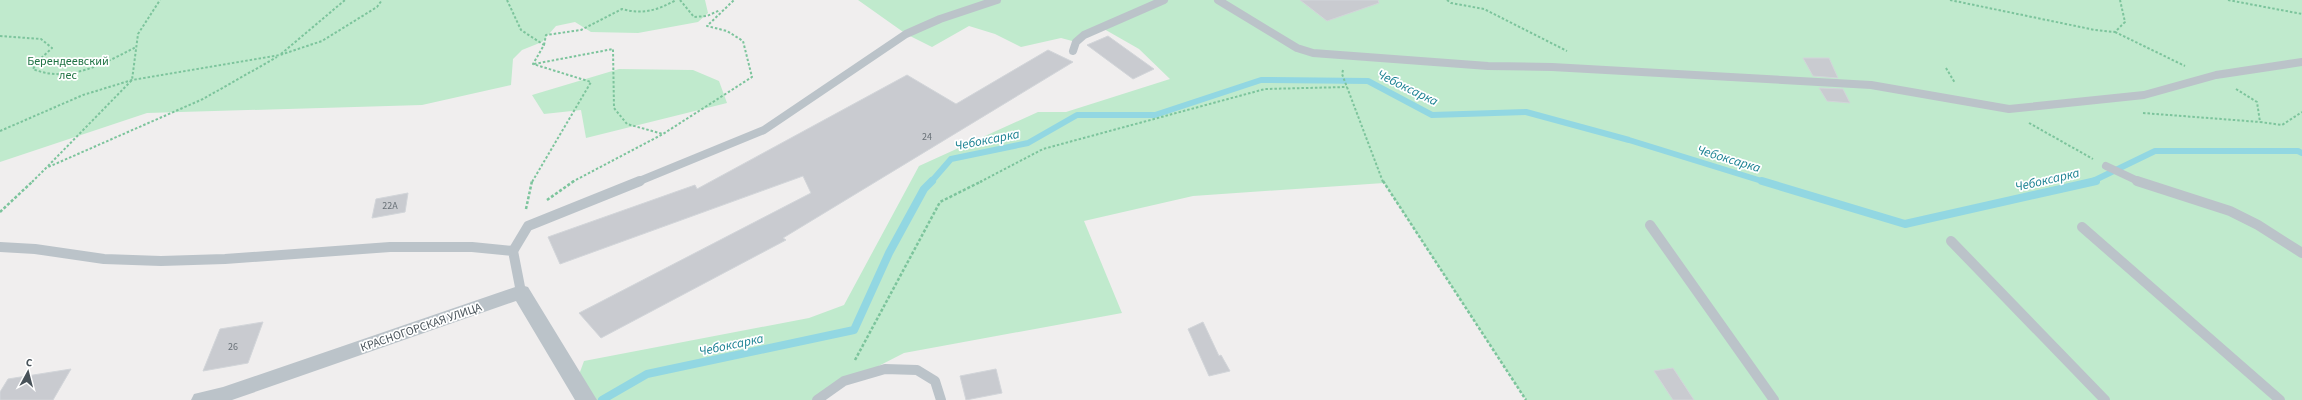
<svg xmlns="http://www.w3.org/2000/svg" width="2302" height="400" font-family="'Source Sans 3',sans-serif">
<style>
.green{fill:#c0eacd}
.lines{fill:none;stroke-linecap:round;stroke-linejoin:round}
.stream-far1{stroke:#92d7e2;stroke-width:6}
.stream{stroke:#92d7e2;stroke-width:8}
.building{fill:#c9cbd0;stroke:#d2d5d9}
.path-far1{stroke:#7cc49c;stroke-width:2;stroke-dasharray:2.5 2;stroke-linecap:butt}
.path{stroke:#7cc49c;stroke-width:2.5;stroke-dasharray:3 2;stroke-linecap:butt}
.lane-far1{stroke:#bbc3c9;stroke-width:8}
.lane{stroke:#bbc3c9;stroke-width:10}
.street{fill:#bbc3c9;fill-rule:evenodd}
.labels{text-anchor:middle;stroke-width:3.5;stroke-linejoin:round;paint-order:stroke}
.number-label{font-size:10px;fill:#687077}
.park-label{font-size:12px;fill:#207344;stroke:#fff}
.street-label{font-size:12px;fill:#485259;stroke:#fff}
.water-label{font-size:13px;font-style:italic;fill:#1a8192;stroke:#fff}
</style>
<rect width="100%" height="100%" fill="#f0eeee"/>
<g class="green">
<path d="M0 0H705L708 13 698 22 638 33 591 32 575 22 556 26 542 42 522 50 513 59 511 85 422 105 147 113 0 162Z"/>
<path d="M858 0H2302V400H1526L1384 183 1193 196 1084 221 1122 313 904 353 812 400H586L576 383 584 361 809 318 844 305 919 166 1038 112H1066L1170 79 1139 49 1104 29 1076 42 1061 38 1021 47 995 34 969 26 932 47 906 34Z"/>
<path d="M619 69 693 70 719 81 727 103 586 138 581 110 544 114 532 95Z"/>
</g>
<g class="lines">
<g class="stream-far1">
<path d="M931 182 951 159 1028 143 1077 115H1155L1261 80 1368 81 1432 115 1526 112 1629 140 1765 182"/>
<path d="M2091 182 2155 151H2298L2302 153"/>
</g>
<g class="stream">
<path d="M1762 181 1905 224 2096 181"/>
<path d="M602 400 647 374 854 330 889 253 924 189 932 181"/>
</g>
</g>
<g class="building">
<path d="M1300 0H1378L1379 3 1327 21Z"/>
<path d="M1108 36 1154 69 1133 79 1087 45Z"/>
<path d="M1048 50 1073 62 783 238 786 240 601 338 579 313 811 193 803 176 560 264 548 237 695 185 697 189 907 75 956 104Z"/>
<path d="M1803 58H1829L1838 78 1813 76Z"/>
<path d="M1819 88 1843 89 1850 103 1827 101Z"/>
<path d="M408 193 405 212 372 218 376 199Z"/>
<path d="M263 322 248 363 203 371 220 329Z"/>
<path d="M1203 322 1219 356 1221 355 1230 371 1209 376 1188 329Z"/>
<path d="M1673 368 1694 400H1673L1654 371Z"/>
<path d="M71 369 53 400H0V392L8 379Z"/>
<path d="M996 369 1002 393 966 400 960 376Z"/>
</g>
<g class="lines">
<g class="path-far1">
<path d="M507 0 521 30 544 45 533 64 591 82 532 182"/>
<path d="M680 0 694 17 707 16 720 10"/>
<path d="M1447 0 1451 3 1484 9 1567 51"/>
<path d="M1950 0 2095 30 2115 32 2125 22 2120 0"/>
<path d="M2228 0 2302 14"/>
<path d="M2115 32 2185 66"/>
<path d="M0 36 41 39 52 48 37 62 33 69C68 84 105 63 136 47"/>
<path d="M544 45 546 35 581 30 622 9C643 15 658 10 676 0"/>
<path d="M281 54 345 0"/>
<path d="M534 64 613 49 614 108 627 124 663 134"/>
<path d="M1946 68 1955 83"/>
<path d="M1343 70 1342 74 1383 182"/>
<path d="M2236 89 2257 102 2260 122 2282 125 2302 112"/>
<path d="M2143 113 2260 122"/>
<path d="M2029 123 2093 159"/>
<path d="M0 131 83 95 132 80 280 55 322 41 377 7 382 0"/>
<path d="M48 166 132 80 138 34 160 0"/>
<path d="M32 182 46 168 203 99 277 57"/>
<path d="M572 182 663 134 752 77 743 41 727 31 707 26 734 0"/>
<path d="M980 182 1043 149 1265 89 1347 87"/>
</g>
<g class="path">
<path d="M1383 181 1526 400"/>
<path d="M547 200 574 181"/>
<path d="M526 209 532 181"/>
<path d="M0 212 33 181"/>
<path d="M855 360 940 202 982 181"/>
</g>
<g class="lane-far1">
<path d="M1218 0 1297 48 1313 53 1488 66 1552 67 1871 85 2009 109 2144 95 2216 75 2302 62"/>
<path d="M1073 51 1076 42 1084 35 1164 0"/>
<path d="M2106 166 2140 182"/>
<path d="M637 182 764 130 906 34 940 19 997 0"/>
</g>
<g class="lane">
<path d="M2137 181 2230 211 2258 225 2302 253"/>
<path d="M1650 225 1774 400"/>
<path d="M2082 227 2280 400"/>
<path d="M1951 241 2105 400"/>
<path d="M0 247 35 249 104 259 161 261 225 259 390 247H472L513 251 521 292"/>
<path d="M513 251 528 226 640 181"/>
<path d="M817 400 844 381 885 369 917 370 935 381 941 400"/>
</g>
<path class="street" d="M521 285 528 287 597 400H575L516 301 232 400H191L194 394 223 387Z"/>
</g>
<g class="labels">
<g class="number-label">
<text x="927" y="140">24</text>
<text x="390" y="209">22А</text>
<text x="233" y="350">26</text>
</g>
<g class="park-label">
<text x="68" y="65">Берендеевский<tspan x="68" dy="14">лес</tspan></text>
</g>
<g class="street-label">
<text transform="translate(421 327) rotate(-19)" y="4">КРАСНОГОРСКАЯ УЛИЦА</text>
</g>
<g class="water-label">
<text transform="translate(1408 87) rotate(26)" y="5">Чебоксарка</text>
<text transform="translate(987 139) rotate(-11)" y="5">Чебоксарка</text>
<text transform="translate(1729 158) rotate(17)" y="5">Чебоксарка</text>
<text transform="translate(2047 179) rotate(-13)" y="5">Чебоксарка</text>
<text transform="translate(731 344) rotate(-12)" y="5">Чебоксарка</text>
</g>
</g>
<g transform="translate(28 372) rotate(7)" stroke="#ffffff" stroke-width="3" paint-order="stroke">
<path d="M0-3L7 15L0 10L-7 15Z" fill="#485259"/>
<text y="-6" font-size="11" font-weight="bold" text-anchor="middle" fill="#485259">С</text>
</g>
</svg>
